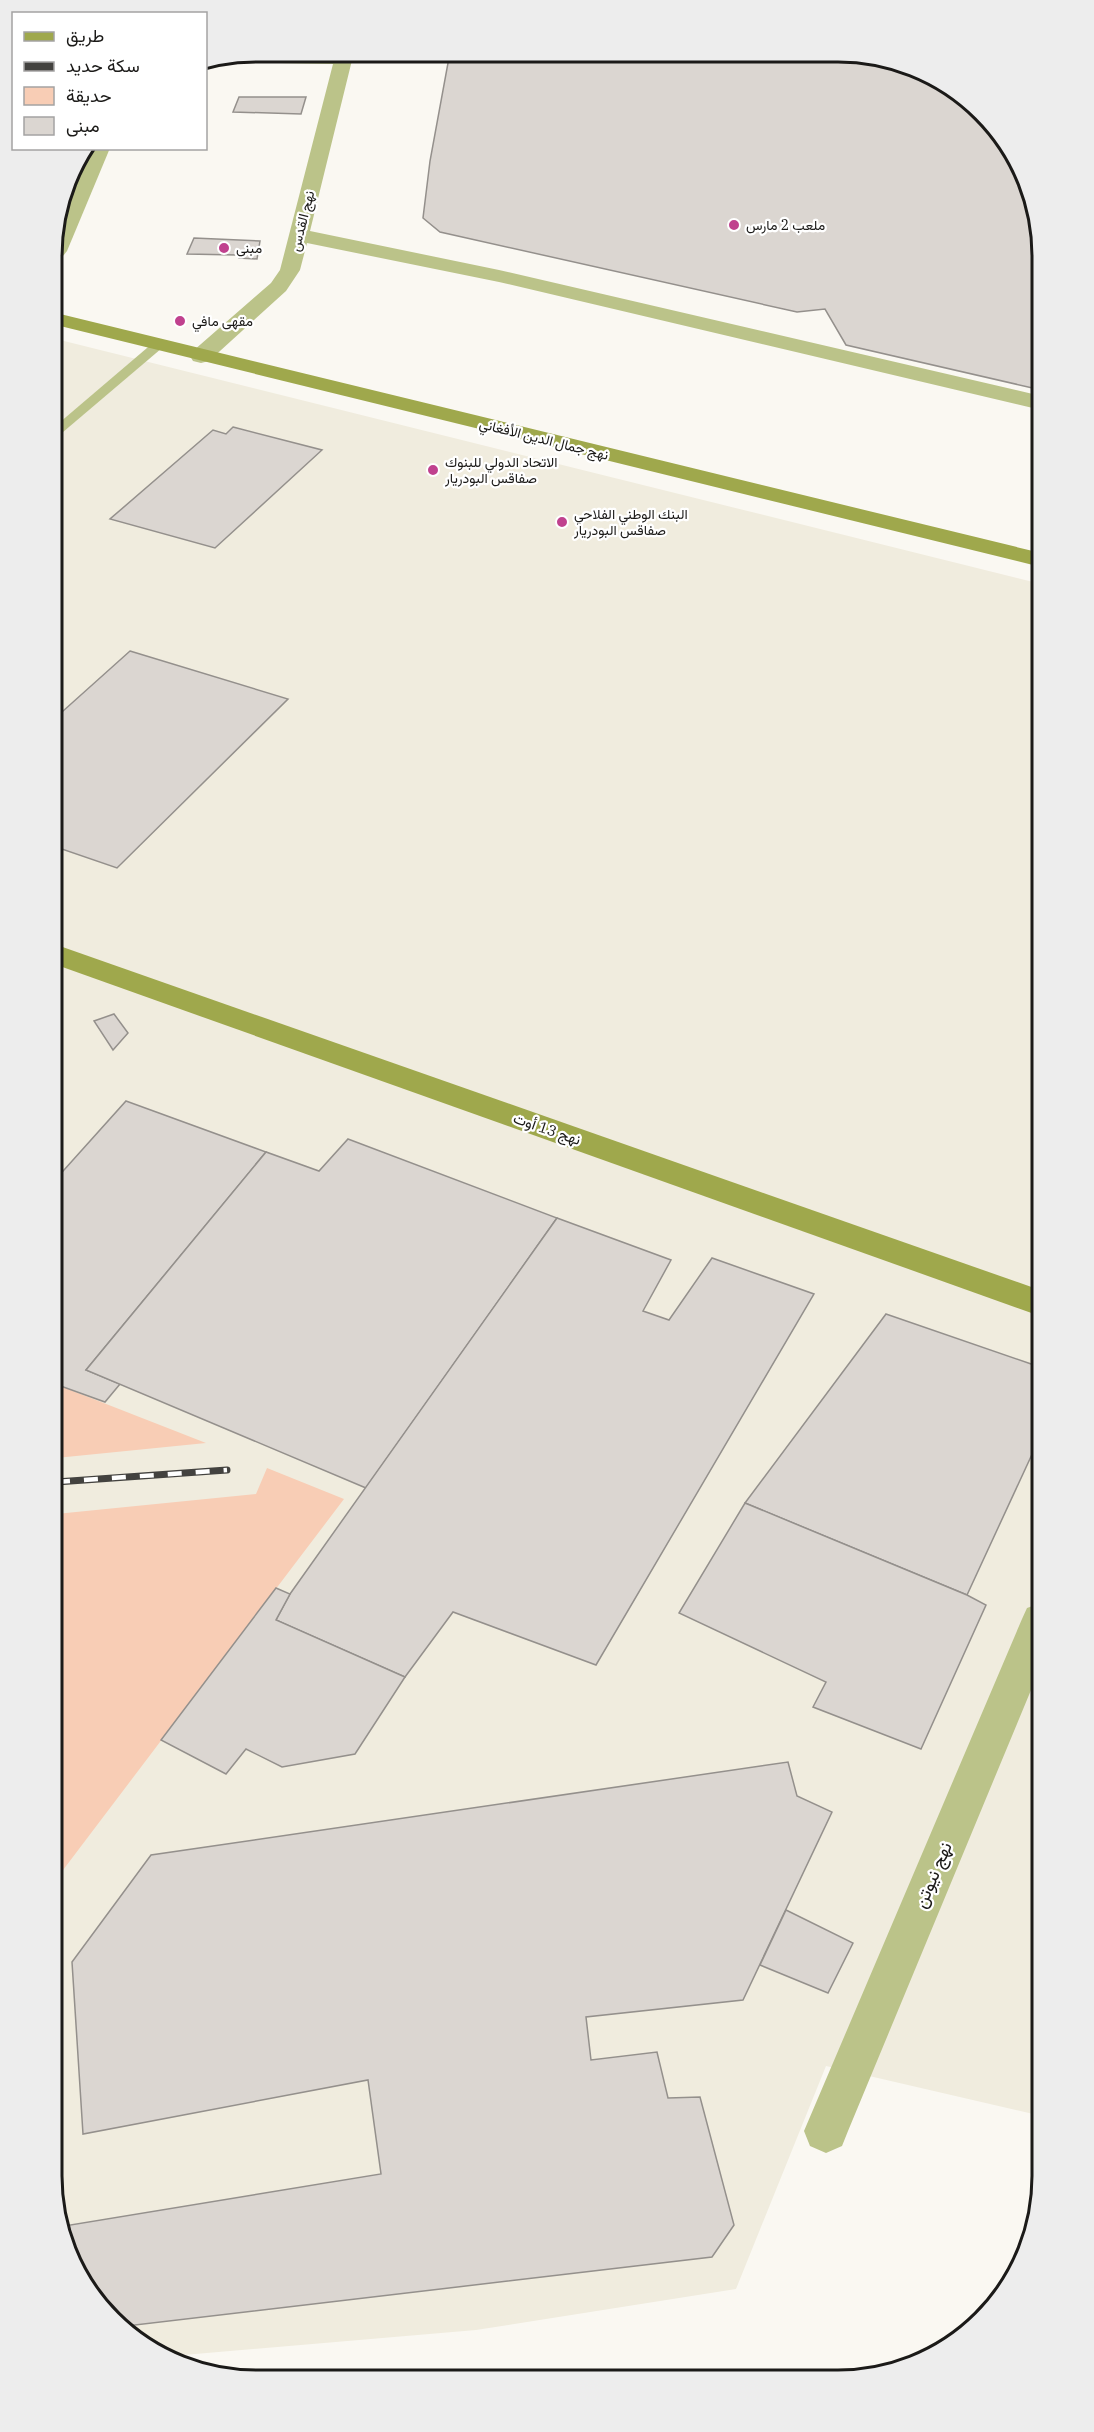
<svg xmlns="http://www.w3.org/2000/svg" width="1094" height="2432" font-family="'IBM Plex Serif',Vazirmatn,serif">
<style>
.built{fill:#f0ecde}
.green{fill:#f8cdb5}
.building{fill:#dbd6d1;stroke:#94908c;stroke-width:1.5}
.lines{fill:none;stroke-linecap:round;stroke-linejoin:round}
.lane{fill:#bbc389;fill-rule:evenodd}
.street{fill:#bbc389;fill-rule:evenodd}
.secondary{fill:#9fa84c;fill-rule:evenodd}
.rail-casing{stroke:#43423f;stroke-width:7}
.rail{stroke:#fff;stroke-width:4.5;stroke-dasharray:14;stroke-linecap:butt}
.poi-dot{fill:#c0418e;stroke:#fff;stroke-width:2}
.labels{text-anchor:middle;stroke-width:4.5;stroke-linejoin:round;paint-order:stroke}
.far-street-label{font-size:14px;fill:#1b1a18;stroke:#fff}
.far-poi-label{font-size:14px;fill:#1b1a18;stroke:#fff;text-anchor:start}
.street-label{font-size:15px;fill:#1b1a18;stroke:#fff}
.near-street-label{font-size:18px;fill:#1b1a18;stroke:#fff}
.rim{fill:none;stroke:#1b1a18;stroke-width:3}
</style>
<rect width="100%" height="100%" fill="#faf8f2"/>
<path class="built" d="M52 338 1037 583 1042 2116 826 2066 736 2289 476 2330 172 2356 120 2330 85 2290 58 2230Z"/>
<g class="green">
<path d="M55 1384 206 1443 56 1458Z"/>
<path d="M267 1468 344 1499 57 1878 56 1514 256 1494Z"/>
</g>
<g class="building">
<path d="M450 52 878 55 974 102 1009 142 1036 202 1037 389 846 345 825 309 797 312 440 232 423 218 430 161Z"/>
<path d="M239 97H306L301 114 233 112Z"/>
<path d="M194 238 260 241 257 259 239 258 237 255 187 254Z"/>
<path d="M233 427 322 450 215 548 110 519 213 430 226 434Z"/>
<path d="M130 651 288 699 117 868 53 846V720Z"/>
<path d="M114 1014 128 1033 113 1050 94 1021Z"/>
<path d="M126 1101 266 1152 86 1370 120 1384 105 1402 55 1384V1180Z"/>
<path d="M348 1139 557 1218 366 1488 86 1370 266 1152 319 1171Z"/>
<path d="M557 1218 671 1260 643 1311 669 1320 712 1258 814 1294 596 1665 453 1612 405 1677 276 1620 290 1594Z"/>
<path d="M886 1314 1034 1365 1040 1372V1437L967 1595 745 1503Z"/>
<path d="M745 1503 967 1595 986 1605 921 1749 813 1707 826 1682 679 1613Z"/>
<path d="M276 1588 290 1594 276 1620 405 1677 355 1754 282 1767 246 1749 226 1774 161 1740Z"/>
<path d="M788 1762 797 1796 832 1812 743 2000 586 2017 591 2060 657 2052 668 2098 700 2097 734 2225 712 2257 118 2327 85 2290 58 2227 381 2174 368 2080 83 2134 72 1962 151 1855Z"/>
<path d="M786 1910 853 1943 828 1993 760 1965Z"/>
</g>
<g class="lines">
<path class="lane" d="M158 341 162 342V348L56 438 52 439V429L154 342Z"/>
<g class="street">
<path d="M251 52H354L310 231 499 270 1037 395V409L499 282 307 243 300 270 286 291 209 361 201 363 193 361 190 356 193 351 271 283 280 270 333 64 228 62 220 58Z"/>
<path d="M91 148H110L67 251 59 261 52 263 53 237Z"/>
<path d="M1041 1603V1666L848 2131 842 2146 826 2153 810 2146 804 2131 1022 1619 1027 1608Z"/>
</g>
<g class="secondary">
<path d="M52 312 1037 552V566L52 324Z"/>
<path d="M54 944 1040 1290V1316L54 964Z"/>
</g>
<g class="rail-casing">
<path id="rail" d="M56 1482 227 1470"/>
</g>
<use href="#rail" class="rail"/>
</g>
<g class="poi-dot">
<circle cx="734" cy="225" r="6"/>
<circle cx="224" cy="248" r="6"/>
<circle cx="180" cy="321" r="6"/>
<circle cx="433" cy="470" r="6"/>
<circle cx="562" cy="522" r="6"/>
</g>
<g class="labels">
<g class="far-street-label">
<text transform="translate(302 221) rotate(-76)" y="5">نهج القدس</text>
<text transform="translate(544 439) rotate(14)" y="5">نهج جمال الدين الأفغاني</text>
</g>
<g class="far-poi-label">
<text x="746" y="230">ملعب 2 مارس</text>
<text x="236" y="253">مبنى</text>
<text x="192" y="326">مقهى مافي</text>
<text x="445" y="467">الاتحاد الدولي للبنوك<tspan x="445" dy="16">صفاقس البودريار</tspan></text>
<text x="574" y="519">البنك الوطني الفلاحي<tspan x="574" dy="16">صفاقس البودريار</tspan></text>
</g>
<g class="street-label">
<text transform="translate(547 1129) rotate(19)" y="5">نهج 13 أوت</text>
</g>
<g class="near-street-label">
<text transform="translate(933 1875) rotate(-67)" y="6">نهج نيوتن</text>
</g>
</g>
<path d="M0 0H1094V2432H0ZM256 62H838A194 194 0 0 1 1032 256V2176A194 194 0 0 1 838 2370H256A194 194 0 0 1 62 2176V256A194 194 0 0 1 256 62Z" fill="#ededed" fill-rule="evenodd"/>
<path class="rim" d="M256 62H838A194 194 0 0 1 1032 256V2176A194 194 0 0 1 838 2370H256A194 194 0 0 1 62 2176V256A194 194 0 0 1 256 62Z"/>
<rect x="12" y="12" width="195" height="138" fill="#ffffff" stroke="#a4a3a3" stroke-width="1.5"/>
<rect x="24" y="32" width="30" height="9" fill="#9fa84c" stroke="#a4a3a3" stroke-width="1.5"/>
<text x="66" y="42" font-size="18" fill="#1b1a18">طريق</text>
<rect x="24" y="62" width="30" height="9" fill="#43423f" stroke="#a4a3a3" stroke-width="1.5"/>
<text x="66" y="72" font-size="18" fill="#1b1a18">سكة حديد</text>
<rect x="24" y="87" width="30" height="18" fill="#f8cdb5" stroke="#a4a3a3" stroke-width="1.5"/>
<text x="66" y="102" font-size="18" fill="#1b1a18">حديقة</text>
<rect x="24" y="117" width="30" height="18" fill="#dbd6d1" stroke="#a4a3a3" stroke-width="1.5"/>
<text x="66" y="132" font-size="18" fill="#1b1a18">مبنى</text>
</svg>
